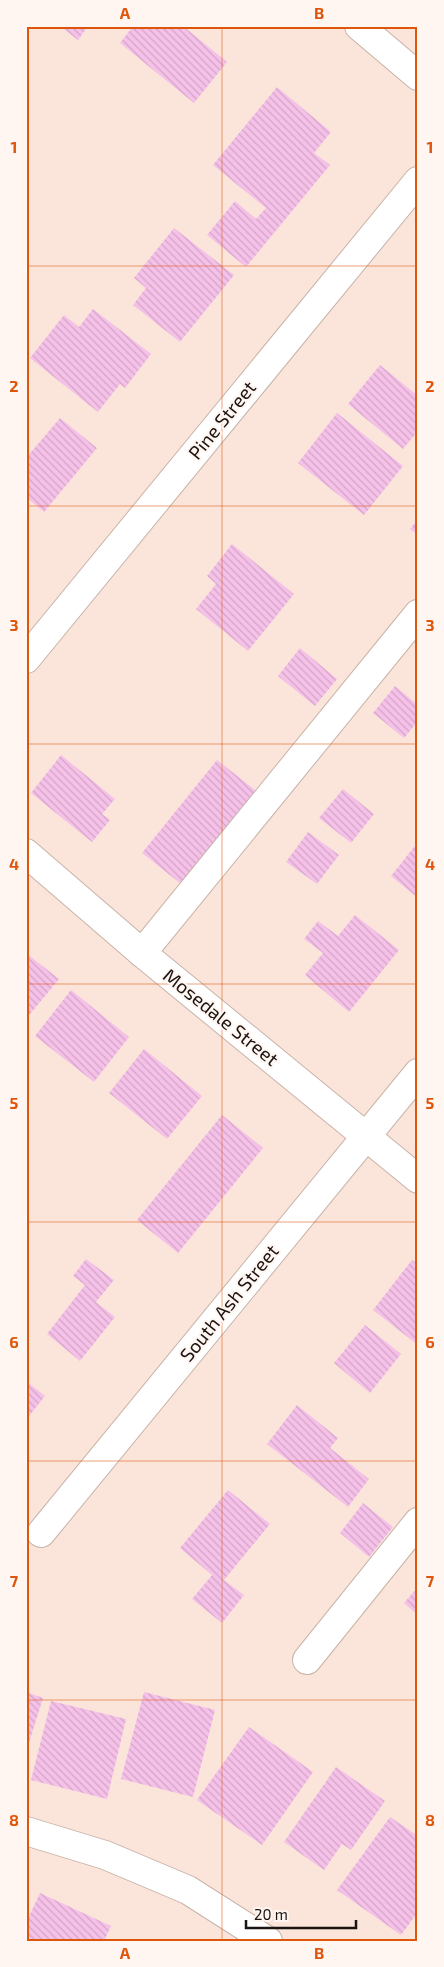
<svg xmlns="http://www.w3.org/2000/svg" width="444" height="1967" font-family="'Exo 2',sans-serif">
<style>
.building{fill:url(#building-back-hatch)}
.lines{fill:none;stroke-linecap:round;stroke-linejoin:round}
.minor-casing{stroke:#c8b3a9;stroke-width:30}
.minor{stroke:#fff;stroke-width:28}
.grid{fill:none;stroke:#de560c;stroke-width:1;stroke-opacity:0.55}
.labels{text-anchor:middle;stroke-width:4;stroke-linejoin:round;paint-order:stroke}
.street-label{font-size:19px;fill:#1b1411;stroke:#fff5f1}
.neatline{fill:none;stroke:#de560c;stroke-width:2}
.grid-label{font-size:16px;text-anchor:middle;font-weight:bold;fill:#de560c}
</style>
<defs>
<pattern id="building-back-hatch" width="6" height="6" patternUnits="userSpaceOnUse" patternTransform="scale(1.25)"><rect width="6" height="6" fill="#f6c1e9"/><path d="M-1 5l2 2M0 0l6 6M5-1l2 2" fill="none" stroke="#d2a5c7"/></pattern>
</defs>
<rect width="100%" height="100%" fill="#fbe5db"/>
<g class="building">
<path d="M60 26H88L78 40Z"/>
<path d="M133 26H183L227 62 194 103 120 43Z"/>
<path d="M277 87 331 132 314 153 330 165 246 267 207 235 235 201 256 219 266 208 213 165Z"/>
<path d="M174 228 234 275 180 342 133 305 146 288 134 278Z"/>
<path d="M93 309 151 354 125 388 120 384 98 412 30 358 64 315 79 327Z"/>
<path d="M380 365 418 396V431L403 449 348 404Z"/>
<path d="M337 413 403 466 364 515 298 463Z"/>
<path d="M60 418 97 448 44 512 26 497V458Z"/>
<path d="M418 519V535L410 529Z"/>
<path d="M232 544 294 594 248 651 196 609 216 584 207 576Z"/>
<path d="M300 648 337 679 315 706 278 676Z"/>
<path d="M395 686 418 705V721L404 738 373 713Z"/>
<path d="M61 755 115 799 102 814 110 820 92 842 31 793Z"/>
<path d="M217 760 260 794 185 887 142 853Z"/>
<path d="M343 789 374 814 351 843 319 818Z"/>
<path d="M308 832 339 855 317 884 286 862Z"/>
<path d="M418 842V898L391 876Z"/>
<path d="M355 915 399 950 349 1012 305 975 323 953 304 939 318 921 338 936Z"/>
<path d="M26 953 59 979 26 1019Z"/>
<path d="M71 990 129 1037 94 1082 35 1036Z"/>
<path d="M144 1049 202 1096 167 1139 109 1093Z"/>
<path d="M222 1115 263 1148 178 1253 137 1220Z"/>
<path d="M86 1259 114 1280 96 1302 115 1317 80 1361 47 1334 85 1285 73 1276Z"/>
<path d="M412 1260 418 1264V1345L373 1310Z"/>
<path d="M365 1325 401 1354 370 1393 334 1363Z"/>
<path d="M26 1381 45 1396 26 1420Z"/>
<path d="M297 1405 338 1438 330 1448 369 1479 348 1507 267 1444Z"/>
<path d="M228 1490 270 1524 224 1580 244 1595 222 1623 192 1599 212 1575 180 1548Z"/>
<path d="M363 1503 393 1527 369 1557 340 1533Z"/>
<path d="M418 1587V1615L404 1603Z"/>
<path d="M26 1692 43 1698 27 1749H26Z"/>
<path d="M144 1692 215 1710 193 1797 121 1779Z"/>
<path d="M51 1701 126 1719 107 1799 31 1780Z"/>
<path d="M249 1727 313 1772 262 1845 197 1800Z"/>
<path d="M336 1767 385 1801 351 1850 342 1844 324 1870 284 1842Z"/>
<path d="M390 1817 418 1836V1912L401 1935 337 1890Z"/>
<path d="M40 1893 111 1926 104 1941H26V1923Z"/>
</g>
<g class="lines">
<g class="minor-casing">
<g id="minor">
<path d="M359 26 418 76"/>
<path d="M26 659 418 181"/>
<path d="M26 853 142 953 418 1179"/>
<path d="M142 953 418 614"/>
<path d="M41 1533 418 1073"/>
<path d="M307 1660 418 1522"/>
<path d="M26 1831 105 1855 188 1890 268 1941"/>
</g>
</g>
<use href="#minor" class="minor"/>
</g>
<path class="grid" d="M222 26V1941M26 266H418M26 506H418M26 744H418M26 984H418M26 1222H418M26 1461H418M26 1700H418"/>
<g class="labels">
<g class="street-label">
<text transform="translate(222 420) rotate(-51)" y="7">Pine Street</text>
<text transform="translate(221 1017) rotate(39)" y="7">Mosedale Street</text>
<text transform="translate(229 1303) rotate(-51)" y="7">South Ash Street</text>
</g>
</g>
<rect width="444" height="1967" fill="none" stroke="#fff5f1" stroke-width="55"/>
<path d="M246 1920v8h110v-8" fill="none" stroke="#1b1411" stroke-width="2.5"/>
<text x="254" y="1920" font-size="15" fill="#1b1411" stroke="#fff5f1" stroke-width="4" paint-order="stroke">20 m</text>
<rect x="28" y="28" width="388" height="1912" class="neatline"/>
<g class="grid-label">
<text x="125" y="19">A</text>
<text x="319" y="19">B</text>
<text x="14" y="153">1</text>
<text x="430" y="153">1</text>
<text x="14" y="392">2</text>
<text x="430" y="392">2</text>
<text x="14" y="631">3</text>
<text x="430" y="631">3</text>
<text x="14" y="870">4</text>
<text x="430" y="870">4</text>
<text x="14" y="1109">5</text>
<text x="430" y="1109">5</text>
<text x="14" y="1348">6</text>
<text x="430" y="1348">6</text>
<text x="14" y="1587">7</text>
<text x="430" y="1587">7</text>
<text x="14" y="1826">8</text>
<text x="430" y="1826">8</text>
<text x="125" y="1959">A</text>
<text x="319" y="1959">B</text>
</g>
</svg>
